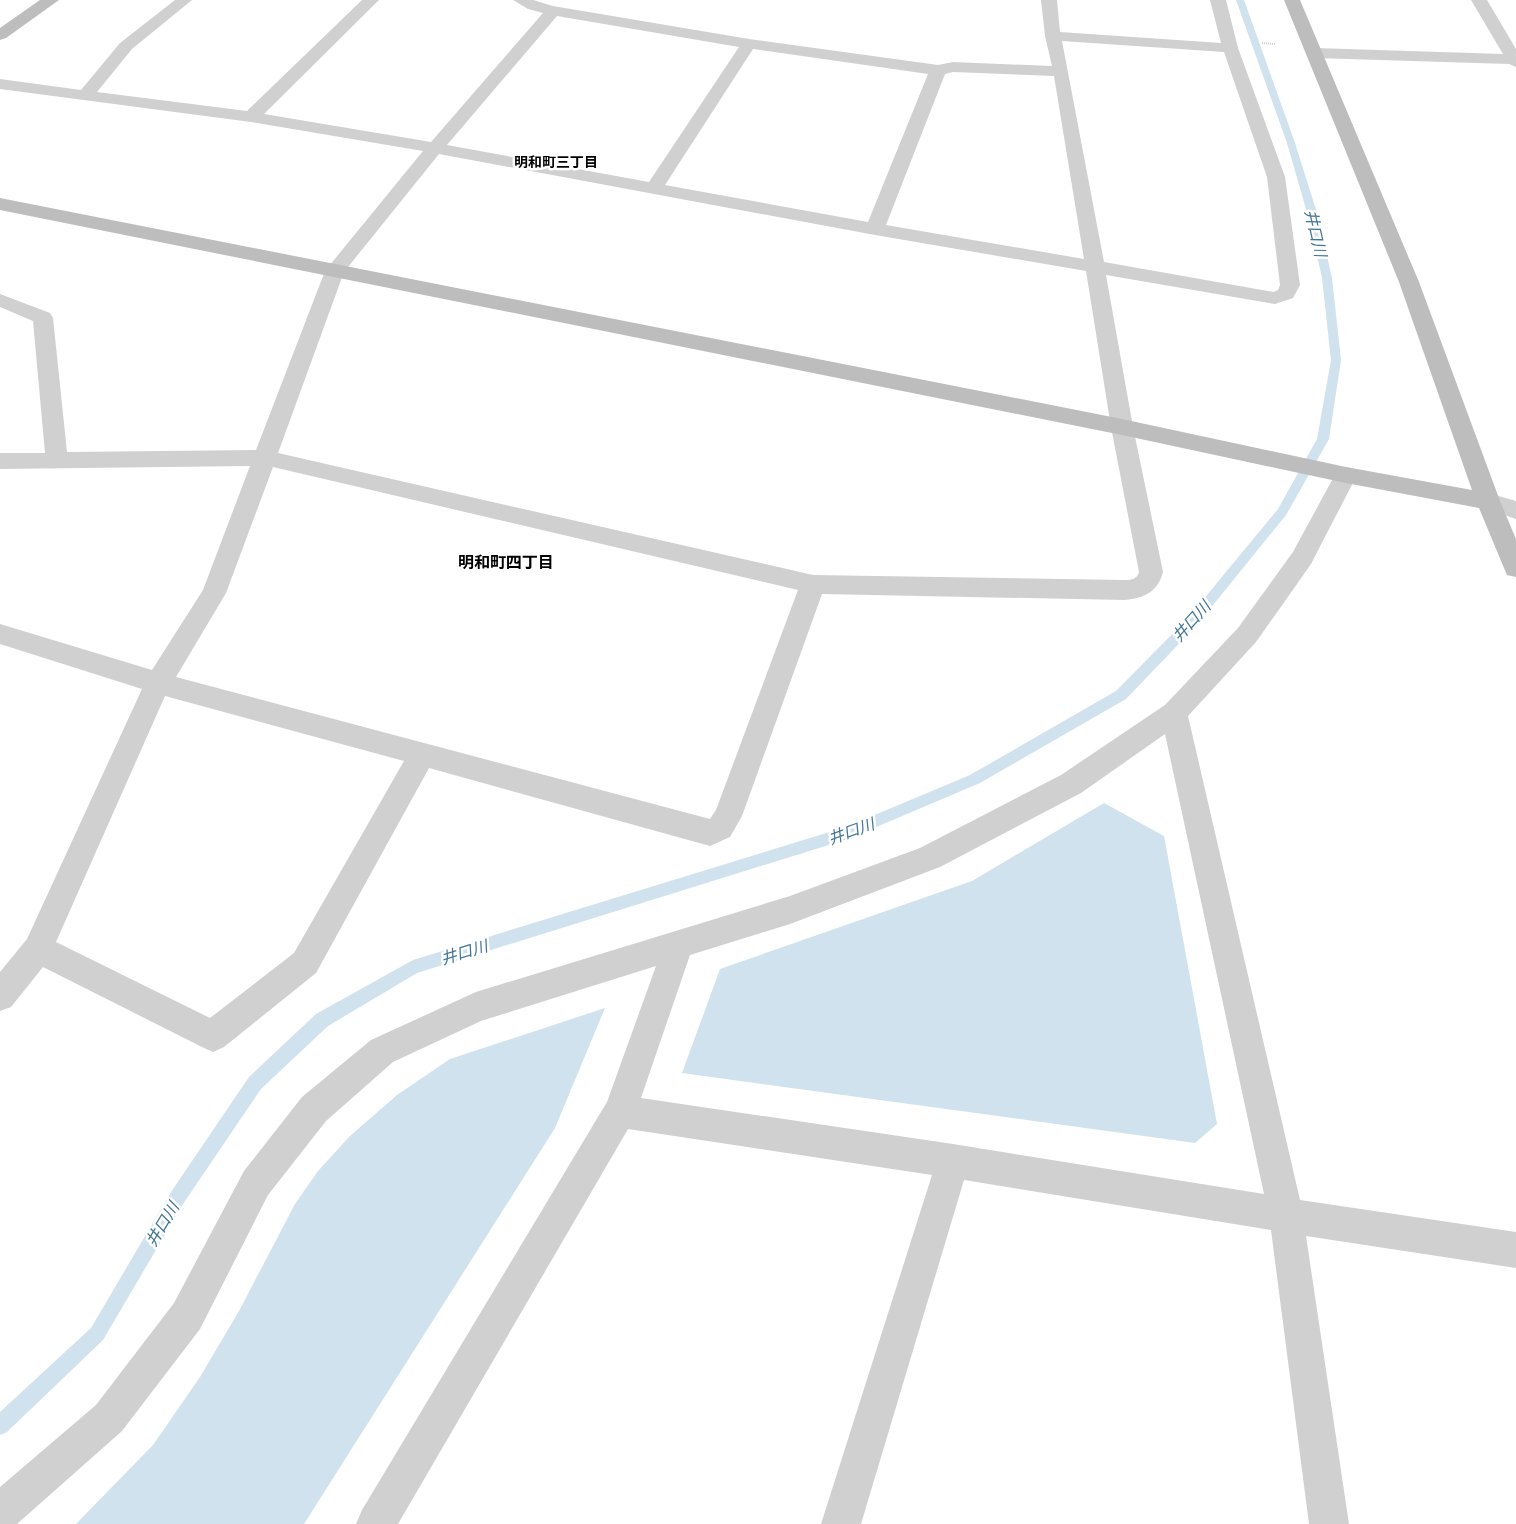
<svg xmlns="http://www.w3.org/2000/svg" width="1516" height="1524" font-family="'Sofia Sans Condensed','Noto Sans JP',sans-serif">
<style>
.water{fill:#cfe2ee}
.lines{fill:none;stroke-linecap:round;stroke-linejoin:round}
.stream{fill:#cfe2ee;fill-rule:evenodd}
.path{stroke:#cdcdcd;stroke-width:2;stroke-dasharray:1 1;stroke-linecap:butt}
.street{fill:#d0d0d0;fill-rule:evenodd}
.secondary{fill:#bdbdbd;fill-rule:evenodd}
.labels{text-anchor:middle;stroke-width:5;stroke-linejoin:round;paint-order:stroke}
.far-neighbourhood-label{font-size:14px;font-weight:bold;fill:#000;stroke:#fff}
.water-label{font-size:16px;font-style:italic;fill:#3f7597;stroke:#fff}
.neighbourhood-label{font-size:16px;font-weight:bold;fill:#000;stroke:#fff}
</style>
<rect width="100%" height="100%" fill="#fff"/>
<g class="water">
<path d="M1104 803 1164 836 1217 1124 1195 1143 682 1073 720 969 972 881Z"/>
<path d="M605 1008 555 1128 304 1524H76L153 1445 200 1377 239 1311 295 1204 318 1171 350 1136 397 1095 450 1059Z"/>
</g>
<g class="lines">
<path class="stream" d="M1236 0H1244L1295 143 1318 216 1332 278 1341 360 1329 439 1286 515 1196 626 1126 699 980 783 848 839 417 973 328 1026 261 1089 183 1204 103 1340 7 1432 0 1435V1412L91 1328 171 1192 249 1077 316 1014 413 960 846 827 970 775 1116 691 1188 618 1278 509 1317 439 1331 360 1322 278 1308 216 1287 143Z"/>
<path class="path" d="M1262 43 1276 44"/>
<g class="street">
<path d="M175 0H192L132 49 97 92 247 111 362 0H379L264 114 431 142 543 13 528 9 513 0H533L553 6 749 39 938 65 953 62 1052 66 1045 36 1041 0H1057L1060 32 1221 43 1210 0H1226L1238 48 1285 177 1300 285 1293 298 1275 304 1106 275 1133 427 1163 572C1158 592 1144 598 1125 600L822 594 742 816 730 837 710 846 429 768 316 973 224 1047 213 1052 202 1047 43 967 11 1007 0 1011V972L27 939 142 689 0 644V624L152 670 203 590 250 466 0 469V453H45L33 321 0 307V294L50 313 53 318 67 452 256 450 325 271 423 151 251 122 0 89V79L81 90 120 43ZM557 16 739 47 649 182 447 145ZM1062 41 1224 52 1267 177 1280 285 1278 290 1274 292 1104 262ZM753 49 928 74 868 222 665 185ZM953 72 1054 76 1084 259 886 225 945 74ZM439 154 875 235 1086 271 1111 427 1139 572C1137 579 1132 580 1125 580L813 575 278 453 344 272ZM273 467 798 590 716 810 710 819 176 677 226 593ZM165 696 404 761 294 953 210 1018 56 942Z"/>
<path d="M1471 0H1487L1516 49V67L1509 64 1315 58 1309 56 1307 53 1309 50 1315 48 1503 54Z"/>
<path d="M1346 467 1354 469 1357 475 1311 564 1256 642 1188 716 1300 1200 1516 1232V1268L1306 1236 1349 1524H1309L1271 1230 964 1180 861 1524H821L932 1175 628 1129 398 1524H356L362 1510 607 1102 656 966 481 1021 393 1062 326 1121 268 1195 200 1329 122 1431 17 1524H0V1487L96 1405 174 1303 244 1171 302 1097 371 1040 476 992 790 896 920 848 1061 775 1165 705 1238 628 1293 552 1338 469ZM1165 734 1264 1194 953 1144 641 1098 690 955 790 924 940 867 1081 793Z"/>
<path d="M1488 493 1516 501V519L1480 507 1476 501 1480 495Z"/>
</g>
<g class="secondary">
<path d="M40 0H59L6 38 0 40V28Z"/>
<path d="M1284 0H1300L1419 282 1500 501 1516 539V577L1507 575 1504 568 1479 508 1346 483 1122 435 0 210V198L1122 419 1346 467 1472 490 1399 282Z"/>
</g>
</g>
<g class="labels">
<g class="far-neighbourhood-label">
<text x="556" y="167">明和町三丁目</text>
</g>
<g class="water-label">
<text transform="translate(1316 233) rotate(77)" y="6">井口川</text>
<text transform="translate(1191 621) rotate(-48)" y="6">井口川</text>
<text transform="translate(851 831) rotate(-20)" y="6">井口川</text>
<text transform="translate(464 952) rotate(-17)" y="6">井口川</text>
<text transform="translate(162 1224) rotate(-59)" y="6">井口川</text>
</g>
<g class="neighbourhood-label">
<text x="506" y="568">明和町四丁目</text>
</g>
</g>
</svg>
